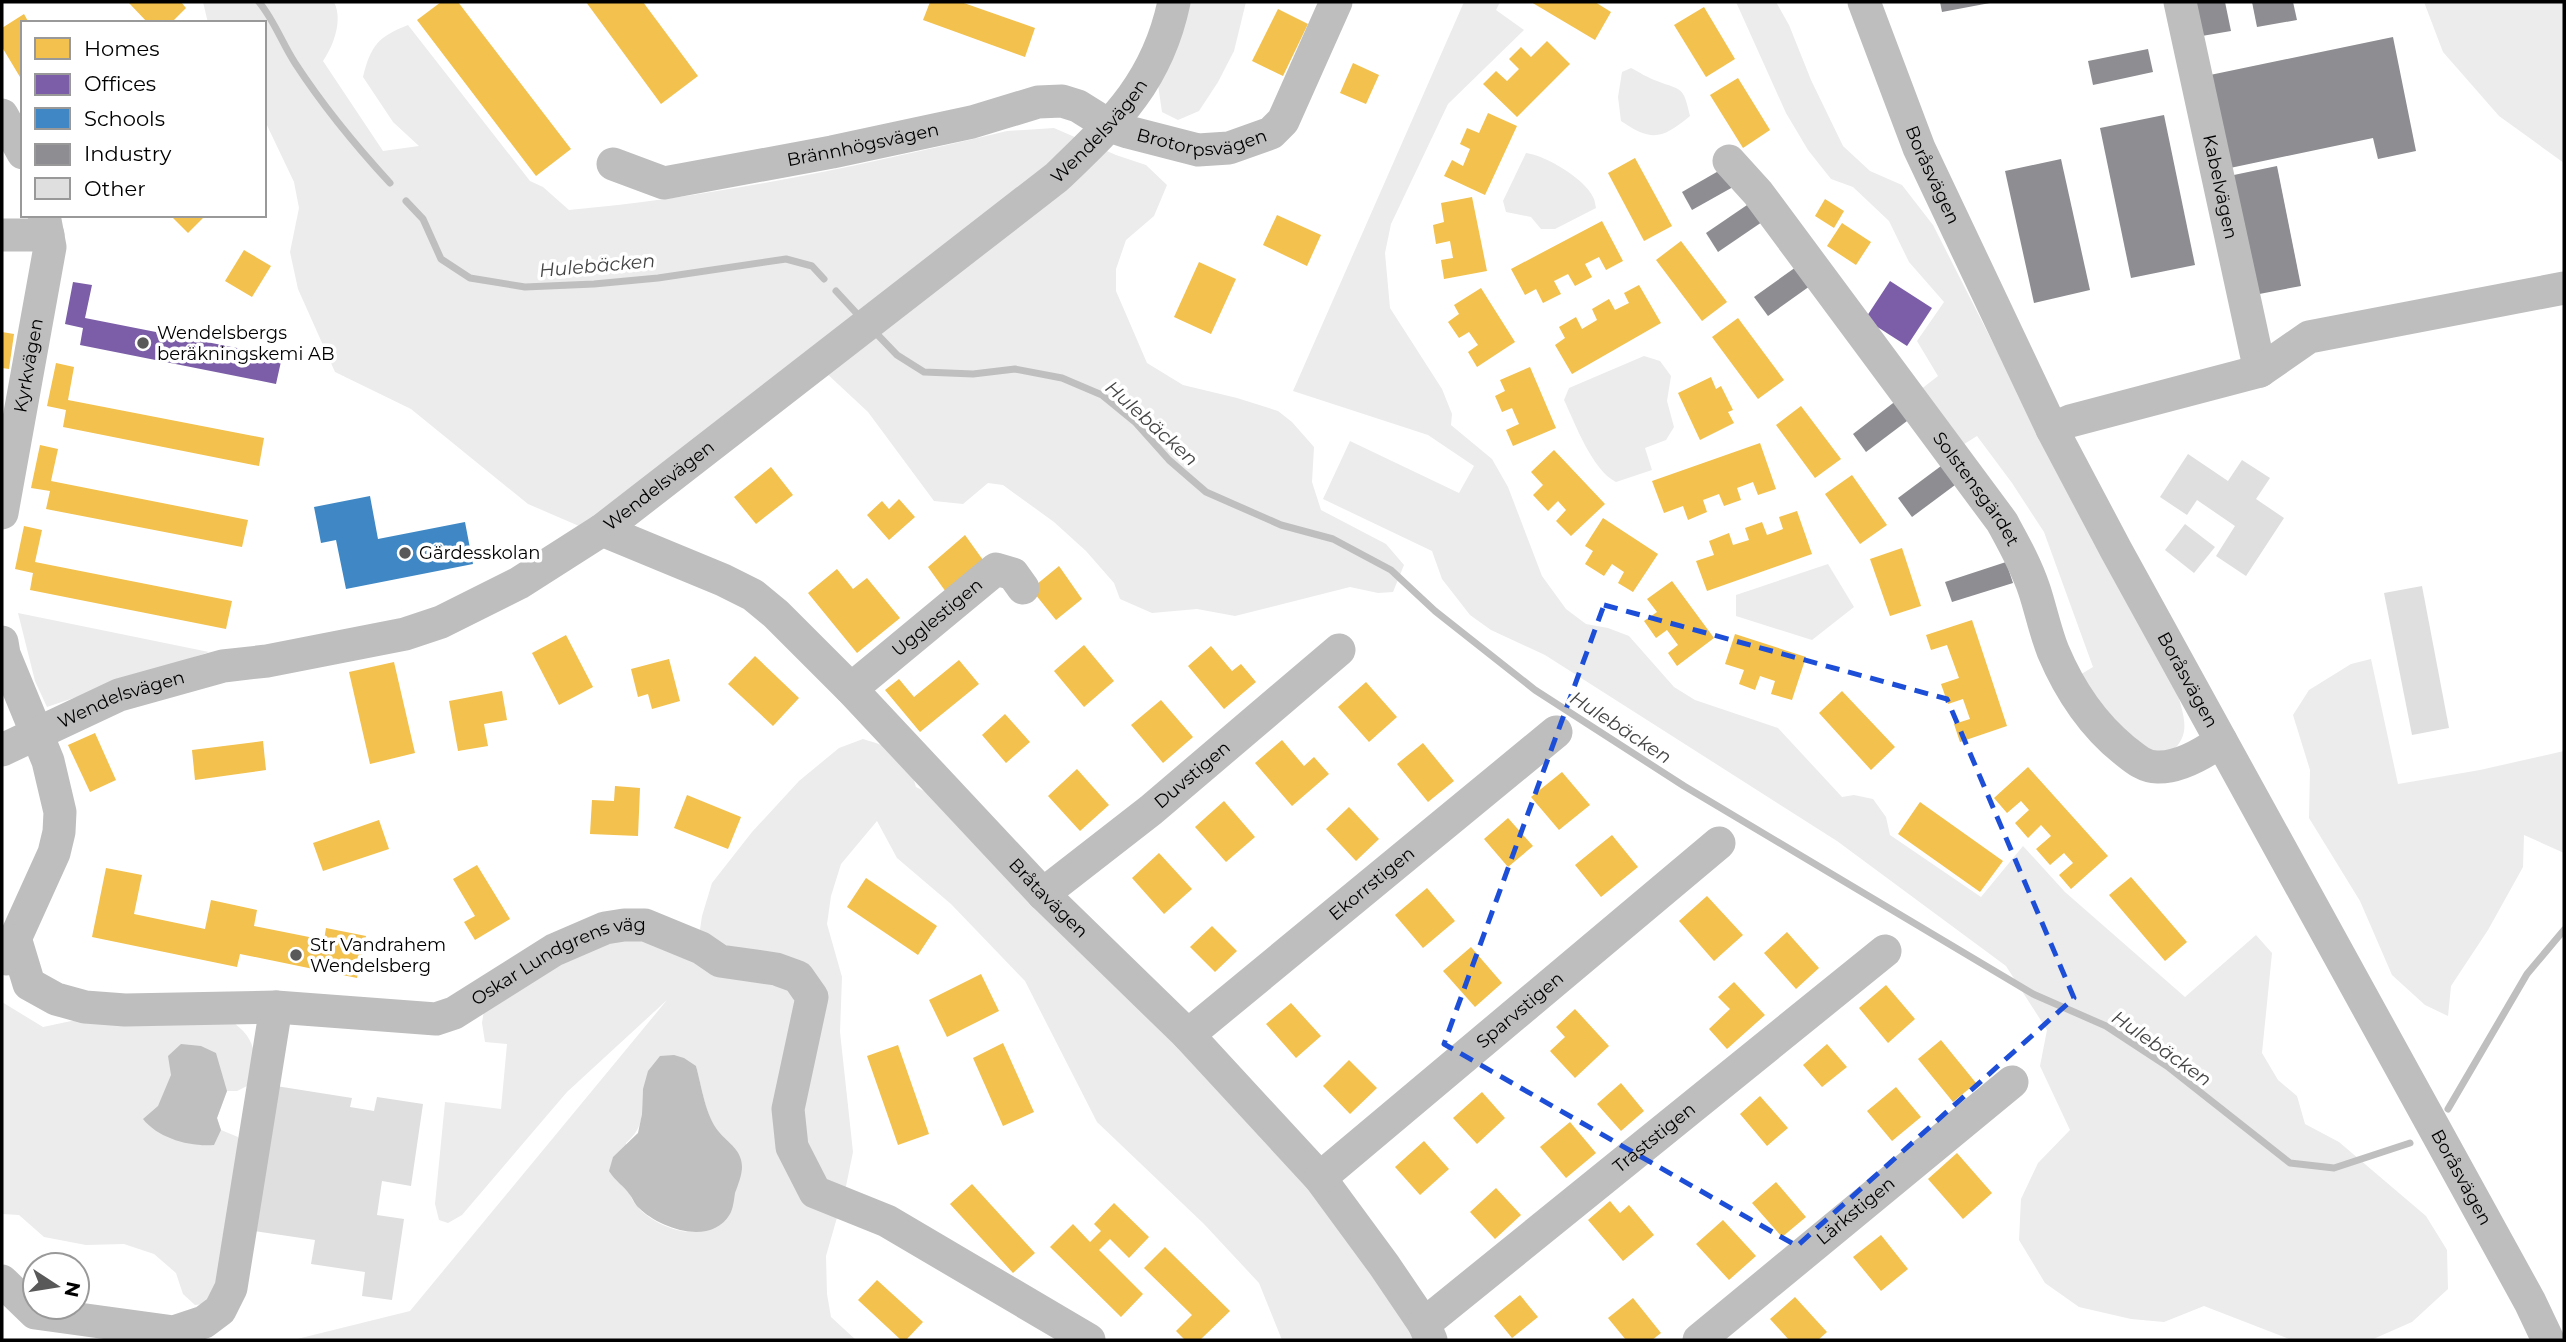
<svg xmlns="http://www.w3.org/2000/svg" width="2566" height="1342" font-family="Montserrat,sans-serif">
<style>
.green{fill:#ececec;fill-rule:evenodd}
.water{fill:#bfbfbf}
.homes{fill:#f2c14e}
.offices{fill:#7b5ea7}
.schools{fill:#3f88c5}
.industry{fill:#8d8d92}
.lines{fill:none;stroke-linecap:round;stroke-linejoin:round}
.stream{stroke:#bfbfbf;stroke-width:7}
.building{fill:#dfdfdf}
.minor{stroke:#bebebe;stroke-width:33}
.marked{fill:none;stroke:#1d4ed8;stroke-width:5;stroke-dasharray:14 9;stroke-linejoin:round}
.poi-dot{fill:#595959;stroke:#fff;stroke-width:2.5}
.labels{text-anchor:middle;stroke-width:7;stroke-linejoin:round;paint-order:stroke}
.street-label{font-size:18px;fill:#000;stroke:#fff}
.poi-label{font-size:18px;fill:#000;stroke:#fff;text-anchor:start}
.water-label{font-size:19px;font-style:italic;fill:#444;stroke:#fff}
</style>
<rect width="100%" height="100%" fill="#fff"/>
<g class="green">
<path d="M203 2H334C343 20 334 45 323 61L383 151 419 146 393 122 363 77C371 45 378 37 408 25L530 181 543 187 569 210C717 197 863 165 1007 131L1054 128 1116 155 1146 165 1167 185 1154 216 1126 240 1116 269V291L1147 363 1183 385 1237 398 1278 411 1292 422 1314 447 1312 482 1321 510 1386 544 1404 565 1393 592 1378 593 1350 587 1235 616 1197 609 1152 613 1120 599 1114 583 1086 551 1054 522 1003 485 988 483 963 504 934 501 868 412 809 357 633 492 579 526 528 504 411 409 335 372 298 289 290 252 299 208 294 182 264 119V23H208Z"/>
<path d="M1184 2H1246L1234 51 1218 82 1199 111 1178 120 1162 112 1157 78Z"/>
<path d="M1464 2H1500L1496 10 1524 30 1448 104 1391 224 1385 253 1390 308 1442 389 1452 414 1451 425 1492 459 1508 487 1542 576 1566 609 1586 624 1608 628 1629 636 1674 687 1695 700 1778 728 1842 797 1854 795 1873 799 1886 817 1890 835 1981 897 2023 846 2065 892 2185 997 2256 935 2272 953 2262 1053 2278 1080 2297 1096 2305 1124 2339 1142 2426 1216 2447 1250 2448 1289 2412 1322 2371 1340H2292L2204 1306 2164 1322 2131 1319 2079 1307 2045 1283 2019 1240 2021 1199 2038 1163 2070 1130 2040 1066 2047 1030 2006 966 1837 841 1545 655 1491 630 1470 615 1442 579 1432 551 1323 499 1350 441 1459 493 1474 466 1428 435 1293 391Z"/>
<path d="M1736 2H1776L1789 25 1811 80 1843 146 1870 171 1902 185 1933 225 2056 467 2178 695C2185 720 2191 736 2169 754L2141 752 2078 676 2093 667 2044 532 2012 483 1977 436 1961 446 1920 390 1938 376 1917 341 1944 302 1909 262 1889 221 1853 187 1831 179 1808 150 1786 113Z"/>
<path d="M2424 2H2564V163L2499 116 2443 52Z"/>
<path d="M1631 68C1639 72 1648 78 1657 81 1683 91 1683 86 1690 116 1662 139 1652 142 1621 121L1618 97 1622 72Z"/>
<path d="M1526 153C1545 155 1585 179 1593 197 1595 200 1595 204 1596 208L1555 229H1541L1531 217 1506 212 1503 201Z"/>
<path d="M1644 356 1660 361 1671 376 1667 401 1674 427 1666 440 1645 448 1652 470 1616 482C1592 470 1575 423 1564 400L1569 388Z"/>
<path d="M1828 564 1854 607 1812 640 1736 616V595Z"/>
<path d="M18 613 209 652 47 707 35 681Z"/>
<path d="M2371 659 2398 784 2480 770 2564 751V853L2524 835 2523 867 2488 930 2451 986 2448 1016 2425 1005 2392 975 2360 901 2309 818 2310 770 2293 715 2309 690 2351 664Z"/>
<path d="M863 739C898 750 906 750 916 787L942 800 1308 1183 1422 1340H1282L1259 1283 1204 1224 1097 1122 1025 981 951 904 897 858 877 821 841 864 831 896 827 924 842 977 840 1032 853 1152 846 1186 826 1256 827 1294 831 1317 856 1340H293L410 1311 667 1000 567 1092 462 1215 448 1223 439 1220 435 1204 445 1102 501 1109 507 1044 485 1042 482 1023 484 1010 548 968 599 946 634 937 696 957 702 916 712 883 752 832 799 781 839 748ZM696 1066C702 1087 705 1116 719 1133 728 1144 742 1151 741 1168 740 1187 727 1207 719 1224 710 1228 703 1232 693 1232 672 1233 636 1215 630 1194 625 1179 627 1159 626 1143 645 1127 642 1112 643 1089Z"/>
<path d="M2 1002 43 1027 76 1020 234 1023C258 1041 257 1059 249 1085L237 1091H227L217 1118 221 1130 238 1137 245 1151 220 1289 204 1304 195 1305 183 1294 176 1273 154 1254 124 1244 86 1245 44 1237 19 1215 2 1214Z"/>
</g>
<g class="water">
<path d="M181 1044 201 1046 216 1053 227 1091 217 1118 221 1130 214 1145C189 1147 158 1138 143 1119L158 1106 171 1075 168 1056Z"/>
<path d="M674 1055 684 1058 696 1066C702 1087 705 1115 719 1132 728 1143 742 1150 742 1167 742 1175 738 1185 735 1193 734 1200 733 1209 730 1214 711 1247 659 1228 639 1208 635 1205 633 1199 630 1195 624 1186 615 1181 609 1171L613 1157 638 1133 642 1114 643 1089 648 1071 660 1056Z"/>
</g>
<g class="homes">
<path d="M128 2H181L186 8 171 23H148Z"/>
<path d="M441 2H458L571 149 536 176 417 20Z"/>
<path d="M586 2H643L698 76 661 104Z"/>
<path d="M930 2H961L1035 28 1025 57 923 20Z"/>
<path d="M1531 2H1595L1611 12 1595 40Z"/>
<path d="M1704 7 1735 59 1706 77 1674 25Z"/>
<path d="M1278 9 1308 24 1283 76 1252 61Z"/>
<path d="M24 14 29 23H23V82L2 47V28Z"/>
<path d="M1547 41 1570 64 1517 117 1483 84 1496 71 1507 81 1519 69 1509 59 1521 47 1531 57Z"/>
<path d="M1353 63 1379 75 1366 104 1340 93Z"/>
<path d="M1738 78 1770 130 1743 148 1710 95Z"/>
<path d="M1488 113 1517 126 1485 195 1444 176 1452 160 1463 166 1470 149 1460 144 1467 128 1479 133Z"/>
<path d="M1635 158 1672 226 1644 241 1608 173Z"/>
<path d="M1472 197 1487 271 1444 279 1441 260 1453 258 1450 241 1436 244 1433 225 1444 222 1441 203Z"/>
<path d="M1825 199 1844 211 1834 228 1815 216Z"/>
<path d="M170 215H206L188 233Z"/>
<path d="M1277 215 1321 235 1307 266 1263 245Z"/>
<path d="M1602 221 1623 261 1606 270 1599 257 1585 264 1592 277 1575 286 1568 274 1554 281 1561 294 1543 303 1536 289 1525 295 1511 269Z"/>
<path d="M1842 223 1871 242 1856 265 1827 246Z"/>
<path d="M1681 241 1727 302 1702 321 1656 260Z"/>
<path d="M244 250 271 266 252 297 225 281Z"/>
<path d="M1199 262 1236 279 1211 334 1174 317Z"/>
<path d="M1639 285 1661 323 1572 374 1555 345 1565 338 1559 327 1576 317 1582 329 1597 320 1592 309 1609 299 1615 310 1629 303 1624 293Z"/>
<path d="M1481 288 1515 342 1477 367 1468 352 1478 345 1469 332 1459 338 1448 322 1459 314 1454 305Z"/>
<path d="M1738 318 1784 380 1758 399 1712 337Z"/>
<path d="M2 332 14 334 9 369 2 368Z"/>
<path d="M56 363 74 367 68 400 264 438 259 466 63 427 66 410 47 406Z"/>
<path d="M1530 367 1556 428 1513 446 1506 430 1519 424 1512 408 1502 412 1495 396 1505 391 1500 380Z"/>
<path d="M1711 377 1716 389 1721 386 1733 410 1728 412 1734 423 1700 440 1678 393Z"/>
<path d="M1801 406 1841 459 1815 478 1776 425Z"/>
<path d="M1760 443 1776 489 1758 495 1753 482 1737 488 1741 500 1724 506 1719 494 1703 500 1707 512 1688 520 1683 506 1664 513 1652 481Z"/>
<path d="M40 445 58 449 51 481 248 520 242 547 46 509 50 491 31 488Z"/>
<path d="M1554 450 1605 504 1571 536 1556 521 1566 510 1558 501 1548 511 1533 495 1543 485 1531 472Z"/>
<path d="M771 467 793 495 756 524 734 497Z"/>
<path d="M1852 475 1887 525 1860 544 1825 494Z"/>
<path d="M899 499 915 517 889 540 867 515 882 501 889 509Z"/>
<path d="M1797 511 1812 554 1707 591 1696 561 1714 555 1709 541 1729 533 1733 545 1749 540 1745 528 1762 522 1767 535 1783 529 1779 517Z"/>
<path d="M1603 518 1658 554 1633 592 1618 583 1624 572 1612 564 1604 576 1585 564 1593 551 1585 546Z"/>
<path d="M24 526 42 530 35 562 232 601 226 629 30 590 33 573 15 569Z"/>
<path d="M965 535 983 560 946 592 928 567Z"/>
<path d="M1902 548 1921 606 1890 616 1870 559Z"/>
<path d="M1059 566 1082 599 1056 620 1031 589Z"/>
<path d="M837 569 853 589 867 578 900 618 857 653 808 593Z"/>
<path d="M1672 581 1714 638 1677 666 1668 653 1678 645 1667 630 1656 638 1644 621 1657 612 1647 599Z"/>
<path d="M1972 620 2007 726 1960 742 1954 724 1970 719 1963 699 1948 704 1941 684 1959 678 1947 645 1931 650 1926 635Z"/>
<path d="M1735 634 1806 657 1792 700 1771 694 1775 681 1760 676 1755 690 1739 684 1744 670 1725 664Z"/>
<path d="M566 635 593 687 559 705 532 653Z"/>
<path d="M1084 645 1114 681 1084 707 1054 671Z"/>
<path d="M1211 646 1232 671 1241 664 1256 682 1224 709 1188 666Z"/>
<path d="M755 656 799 698 773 726 728 684Z"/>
<path d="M669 659 680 701 652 709 648 694 638 697 631 669Z"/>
<path d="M959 660 979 684 920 732 885 690 899 679 914 697Z"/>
<path d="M394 662 415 753 370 764 349 672Z"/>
<path d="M1366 682 1397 717 1369 742 1338 707Z"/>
<path d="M502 691 507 720 484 724 488 746 458 751 449 701Z"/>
<path d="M1842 691 1895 747 1871 770 1819 713Z"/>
<path d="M1161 700 1193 737 1163 763 1131 725Z"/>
<path d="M1005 714 1030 742 1006 763 982 735Z"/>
<path d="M95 733 116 780 90 792 68 745Z"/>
<path d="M1282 740 1304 766 1314 757 1329 774 1292 806 1255 763Z"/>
<path d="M263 741 266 770 195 780 192 750Z"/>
<path d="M1423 743 1454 781 1428 802 1397 764Z"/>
<path d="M2028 767 2108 856 2071 889 2059 875 2073 863 2064 853 2050 865 2036 849 2051 836 2041 825 2028 838 2015 823 2029 810 2021 801 2007 813 1994 798Z"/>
<path d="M1077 769 1109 805 1080 831 1048 796Z"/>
<path d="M1562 772 1590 805 1559 830 1531 797Z"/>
<path d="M615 786 640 788 638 836 590 834 592 800 614 801Z"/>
<path d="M687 795 741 817 728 849 674 828Z"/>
<path d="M1224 801 1255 837 1226 862 1195 827Z"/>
<path d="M1920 802 2003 861 1980 892 1898 834Z"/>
<path d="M1349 807 1379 839 1356 861 1326 829Z"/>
<path d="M1508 818 1533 846 1508 867 1484 839Z"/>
<path d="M379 820 389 849 323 871 313 843Z"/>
<path d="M1612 835 1638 867 1601 897 1575 865Z"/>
<path d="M1159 853 1192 889 1164 914 1132 878Z"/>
<path d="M477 865 510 919 475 940 464 922 475 916 453 879Z"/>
<path d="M106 868 142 875 134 914 205 929 211 900 257 910 254 926 324 940 326 928 366 936 357 978 240 954 237 967 92 937Z"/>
<path d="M2131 877 2187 942 2165 961 2109 895Z"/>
<path d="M866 878 937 926 918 955 847 907Z"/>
<path d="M1427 888 1455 921 1423 948 1395 915Z"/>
<path d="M1707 896 1743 935 1714 961 1679 921Z"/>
<path d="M1212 926 1237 951 1215 972 1190 947Z"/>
<path d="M1787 932 1819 968 1796 989 1764 953Z"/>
<path d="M1471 947 1502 983 1475 1007 1443 971Z"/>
<path d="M981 974 999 1011 947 1037 929 1000Z"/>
<path d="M1734 982 1765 1015 1727 1049 1709 1029 1730 1009 1718 997Z"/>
<path d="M1886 985 1915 1019 1888 1043 1859 1008Z"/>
<path d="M1291 1003 1321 1036 1296 1058 1266 1024Z"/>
<path d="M1575 1009 1609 1046 1575 1078 1550 1051 1565 1037 1556 1027Z"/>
<path d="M1941 1040 1976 1083 1953 1102 1918 1059Z"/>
<path d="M1003 1043 1034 1112 1003 1126 973 1058Z"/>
<path d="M1827 1044 1847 1067 1822 1087 1803 1065Z"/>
<path d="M898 1045 929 1134 898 1145 867 1056Z"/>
<path d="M1349 1060 1377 1088 1350 1114 1323 1086Z"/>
<path d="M1621 1083 1644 1111 1621 1131 1597 1104Z"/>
<path d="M1896 1087 1921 1117 1892 1141 1867 1111Z"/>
<path d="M1482 1092 1505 1118 1477 1144 1453 1118Z"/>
<path d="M1760 1096 1788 1128 1767 1146 1740 1114Z"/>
<path d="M1570 1122 1596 1153 1566 1178 1540 1147Z"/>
<path d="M1424 1141 1449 1169 1420 1195 1395 1167Z"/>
<path d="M1957 1153 1992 1193 1963 1219 1928 1179Z"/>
<path d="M1776 1182 1806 1217 1782 1237 1752 1203Z"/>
<path d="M972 1184 1035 1253 1013 1273 950 1204Z"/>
<path d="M1496 1188 1521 1215 1495 1239 1470 1212Z"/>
<path d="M1610 1201 1620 1213 1629 1205 1654 1235 1623 1261 1588 1220Z"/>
<path d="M1114 1203 1149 1237 1129 1258 1110 1239 1099 1250 1143 1294 1121 1317 1050 1247 1073 1224 1090 1242 1101 1231 1094 1224Z"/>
<path d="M1723 1220 1756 1256 1729 1280 1696 1244Z"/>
<path d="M1881 1235 1908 1269 1881 1291 1853 1257Z"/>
<path d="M1165 1247 1230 1311 1200 1340H1185L1176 1331 1192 1315 1144 1268Z"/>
<path d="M877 1280 923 1322 906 1340H901L858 1300Z"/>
<path d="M1520 1295 1538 1317 1512 1338 1494 1316Z"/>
<path d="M1795 1297 1827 1332 1818 1340H1789L1770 1319Z"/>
<path d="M1633 1298 1661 1333 1652 1340H1626L1608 1318Z"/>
</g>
<g class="offices">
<path d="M1890 281 1932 308 1907 346 1865 319Z"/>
<path d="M73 282 92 285 85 318 282 357 276 384 80 345 83 328 65 324Z"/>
</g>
<path class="schools" d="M370 496 378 539 465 522 473 564 346 589 336 540 321 543 314 507Z"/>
<g class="industry">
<path d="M1940 2H1990V3L1942 12Z"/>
<path d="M2197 2H2225L2231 31 2196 37Z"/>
<path d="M2252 2H2293L2297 20 2257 27Z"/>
<path d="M2393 37 2416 151 2378 159 2373 138 2230 168 2210 75Z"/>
<path d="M2148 49 2153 72 2093 85 2088 61Z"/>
<path d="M2164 115 2195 265 2131 278 2100 128Z"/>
<path d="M2061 159 2090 290 2034 303 2005 171Z"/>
<path d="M2277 166 2301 286 2254 295 2229 176Z"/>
<path d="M1722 169 1733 187 1692 210 1682 192Z"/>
<path d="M1750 203 1762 222 1718 252 1706 233Z"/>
<path d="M1796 267 1810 286 1768 316 1754 297Z"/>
<path d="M1897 400 1911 418 1866 452 1853 434Z"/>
<path d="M1941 466 1955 485 1912 517 1898 498Z"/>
<path d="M2006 562 2013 583 1952 602 1945 582Z"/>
</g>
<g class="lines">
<g class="stream">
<path d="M259 2C274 20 282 43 295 63 323 106 355 145 390 183"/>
<path d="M406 201 423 219 441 259 470 278 525 287 594 284 658 278 786 259 812 266 824 279"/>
<path d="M836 291 860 317"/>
<path d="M873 330 897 355 924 372 973 374 1015 369 1062 378 1102 395 1135 422 1169 460 1206 492 1281 525 1333 539 1391 570 1435 611 1535 690 1684 786 2033 994 2106 1026 2167 1066 2290 1163 2334 1168 2410 1143"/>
<path d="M2448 1109 2527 974 2564 930"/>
</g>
</g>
<g class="building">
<path d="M2188 454 2228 481 2242 460 2270 478 2256 499 2284 518 2246 576 2216 556 2235 526 2197 500 2187 515 2160 497Z"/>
<path d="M2185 524 2215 547 2194 573 2165 550Z"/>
<path d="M2422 586 2449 728 2412 735 2384 593Z"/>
<path d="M276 1086 352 1098 350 1107 374 1111 377 1097 423 1104 411 1186 382 1181 377 1215 404 1219 392 1300 362 1296 365 1272 311 1264 315 1240 254 1231Z"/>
</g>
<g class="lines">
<g class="minor">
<path id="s1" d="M1864 2 1919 148 2052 429 2116 550 2530 1302 2548 1340"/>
<path id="s2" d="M2180 2 2260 371"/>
<path d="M2 115 23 153"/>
<path id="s3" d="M1729 161 1758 193 2002 522C2014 544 2026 565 2034 589 2041 610 2045 631 2053 651 2069 689 2092 724 2124 750 2134 758 2144 767 2157 767 2178 768 2204 753 2221 741"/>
<path id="s4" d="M613 164 664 183 832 152 972 122 1038 102 1062 101 1078 106 1110 126 1128 132 1198 150 1229 148 1271 133 1283 121 1336 2"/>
<path d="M2 235H48"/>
<path d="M2052 429 2070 421 2260 371 2309 337 2564 288"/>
<path id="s5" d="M2 513 50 247 44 215"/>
<path id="s6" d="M602 530 723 580 753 595 776 614 851 689 1043 894 1188 1035 1320 1178 1384 1265 1424 1324 1431 1340"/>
<path d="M2 642 4 654 48 761 60 812 59 832 54 853 6 959"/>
<path id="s7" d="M851 689 996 569 1013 574 1023 588"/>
<path id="s8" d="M2 750 119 695 223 666 267 661 405 634 441 622 519 583 602 530 1057 177C1114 122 1157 83 1174 2"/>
<path id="s9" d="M1043 894 1151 810 1339 650"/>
<path id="s10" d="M16 941 29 984 56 999 85 1007 125 1010 276 1007 436 1019 454 1013 554 950 605 928 624 925H645L701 948 720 961 776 969 798 977 812 997 788 1109 792 1147 815 1192 887 1221 1089 1340"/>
<path id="s11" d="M1188 1035 1556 732"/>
<path id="s12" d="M1320 1178 1719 843"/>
<path d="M2 1281 35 1313 174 1332 204 1322 220 1310 231 1288 276 1007"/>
<path id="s13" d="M1424 1324 1885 951"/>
<path id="s14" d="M1699 1340 2012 1082"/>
</g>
</g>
<path class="marked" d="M1604 605 1947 699 2074 998 1797 1246 1444 1044Z"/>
<g class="poi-dot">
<circle cx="143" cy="343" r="7"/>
<circle cx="405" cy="553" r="7"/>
<circle cx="296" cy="955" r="7"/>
</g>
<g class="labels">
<g class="street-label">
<text dy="6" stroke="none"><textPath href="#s8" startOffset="1284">Wendelsvägen</textPath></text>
<text dy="6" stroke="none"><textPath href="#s4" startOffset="611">Brotorpsvägen</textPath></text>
<text dy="6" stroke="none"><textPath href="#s4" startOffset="257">Brännhögsvägen</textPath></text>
<text dy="6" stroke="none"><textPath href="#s1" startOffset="186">Boråsvägen</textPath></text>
<text dy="6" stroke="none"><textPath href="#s2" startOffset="189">Kabelvägen</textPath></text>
<text dy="6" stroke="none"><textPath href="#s5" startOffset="150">Kyrkvägen</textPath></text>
<text dy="6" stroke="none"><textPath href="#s8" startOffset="718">Wendelsvägen</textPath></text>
<text dy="6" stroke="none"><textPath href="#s3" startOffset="411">Solstensgärdet</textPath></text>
<text dy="6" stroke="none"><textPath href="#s7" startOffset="112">Ugglestigen</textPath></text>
<text dy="6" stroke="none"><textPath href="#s1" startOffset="752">Boråsvägen</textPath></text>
<text dy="6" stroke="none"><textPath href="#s8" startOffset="130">Wendelsvägen</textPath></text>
<text dy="6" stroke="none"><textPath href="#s9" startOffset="191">Duvstigen</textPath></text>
<text dy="6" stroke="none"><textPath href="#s11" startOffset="238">Ekorrstigen</textPath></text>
<text dy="6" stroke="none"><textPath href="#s6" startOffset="588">Bråtavägen</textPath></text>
<text dy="6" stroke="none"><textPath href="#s10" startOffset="595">Oskar Lundgrens väg</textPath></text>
<text dy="6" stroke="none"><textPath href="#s12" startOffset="261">Sparvstigen</textPath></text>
<text dy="6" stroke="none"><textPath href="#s13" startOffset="296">Traststigen</textPath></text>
<text dy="6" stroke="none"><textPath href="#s1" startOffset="1320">Boråsvägen</textPath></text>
<text dy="6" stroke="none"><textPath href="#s14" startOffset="203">Lärkstigen</textPath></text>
</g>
<g class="poi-label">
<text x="157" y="339">Wendelsbergs<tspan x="157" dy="21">beräkningskemi AB</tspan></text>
<text x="419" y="559">Gärdesskolan</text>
<text x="310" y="951">Str Vandrahem<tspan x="310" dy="21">Wendelsberg</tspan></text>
</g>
<g class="water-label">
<text transform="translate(597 265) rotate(-5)" y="7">Hulebäcken</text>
<text transform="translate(1152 423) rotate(42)" y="7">Hulebäcken</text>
<text transform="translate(1621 727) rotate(33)" y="7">Hulebäcken</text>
<text transform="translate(2162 1048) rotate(35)" y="7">Hulebäcken</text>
</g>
</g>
<rect width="2566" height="1342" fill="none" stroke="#000000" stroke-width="7"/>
<rect x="21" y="21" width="245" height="196" fill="#ffffff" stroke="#999999" stroke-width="2"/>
<rect x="35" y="38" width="35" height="21" fill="#f2c14e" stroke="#999999" stroke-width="2"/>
<text x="84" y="56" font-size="21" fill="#000000">Homes</text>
<rect x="35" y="74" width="35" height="21" fill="#7b5ea7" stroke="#999999" stroke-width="2"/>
<text x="84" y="91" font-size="21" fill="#000000">Offices</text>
<rect x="35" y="108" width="35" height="21" fill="#3f88c5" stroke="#999999" stroke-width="2"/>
<text x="84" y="126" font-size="21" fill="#000000">Schools</text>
<rect x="35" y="144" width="35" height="21" fill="#8d8d92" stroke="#999999" stroke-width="2"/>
<text x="84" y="161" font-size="21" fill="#000000">Industry</text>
<rect x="35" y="178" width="35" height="21" fill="#dfdfdf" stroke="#999999" stroke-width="2"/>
<text x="84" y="196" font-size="21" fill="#000000">Other</text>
<g transform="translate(56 1286) rotate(102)"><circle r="33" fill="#ffffff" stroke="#999999" stroke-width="2"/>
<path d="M0-5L12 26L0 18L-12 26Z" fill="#595959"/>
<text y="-10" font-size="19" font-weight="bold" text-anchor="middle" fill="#000000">N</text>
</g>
</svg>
